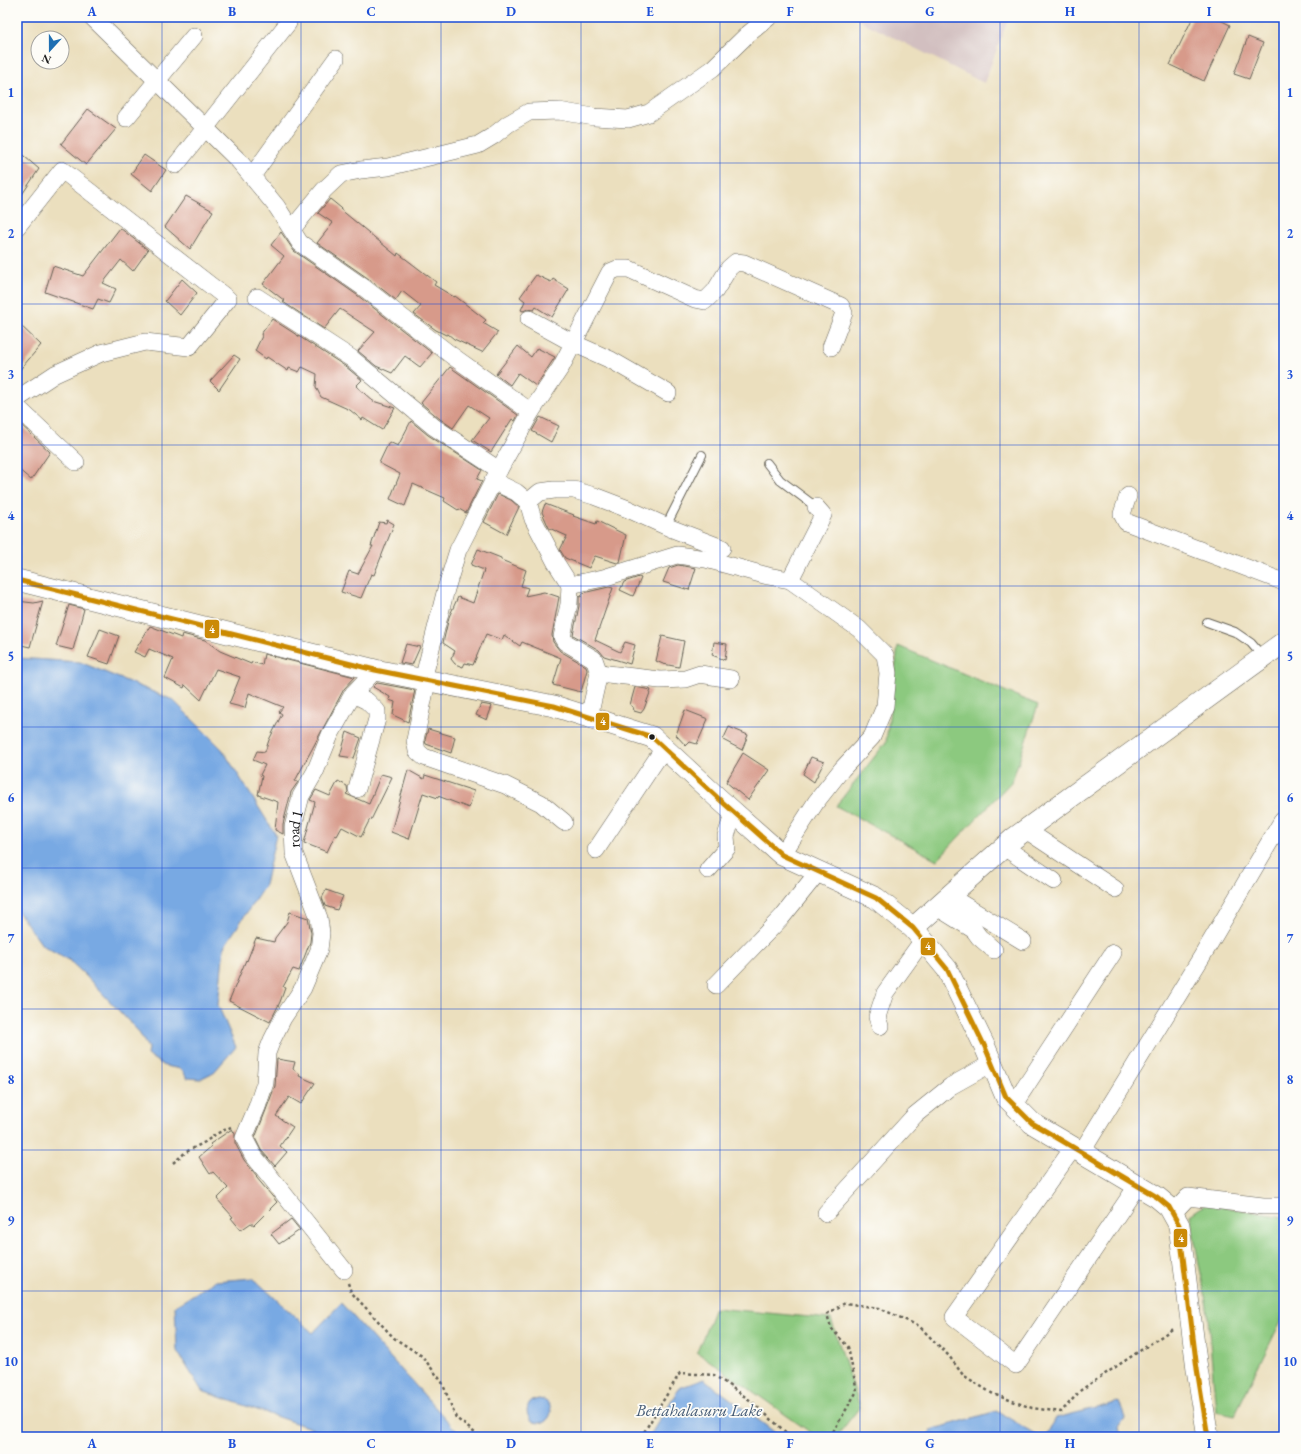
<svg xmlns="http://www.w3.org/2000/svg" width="1301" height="1454" font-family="'EB Garamond',serif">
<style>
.industrial{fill:#d2bfc0}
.green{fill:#8cc97f;stroke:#54724e}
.water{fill:#78a9e3;stroke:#4a6280}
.building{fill:#d79a8a}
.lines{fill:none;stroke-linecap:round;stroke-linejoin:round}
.service-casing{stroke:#646055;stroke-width:10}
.minor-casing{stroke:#646055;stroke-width:18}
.tertiary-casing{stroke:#646055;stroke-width:22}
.path{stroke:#646055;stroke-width:2.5;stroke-dasharray:3 3;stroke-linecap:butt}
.service{stroke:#fff;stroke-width:8}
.minor{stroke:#fff;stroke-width:17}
.tertiary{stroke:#fff;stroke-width:21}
.bus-1-casing{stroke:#fdfcf7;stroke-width:8}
.bus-1{stroke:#cb8a06;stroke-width:5}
.grid{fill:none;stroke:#1d4ed8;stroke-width:1;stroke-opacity:0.55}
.bus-dot{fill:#1c1c1c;stroke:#fdfcf7;stroke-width:1.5}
.labels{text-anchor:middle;stroke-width:3.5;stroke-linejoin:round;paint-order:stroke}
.street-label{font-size:16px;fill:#1c1c1c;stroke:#fdfcf7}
.water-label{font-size:17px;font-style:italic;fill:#455b76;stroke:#fdfcf7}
.line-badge{stroke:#fdfcf7;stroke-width:1.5}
.badge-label{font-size:11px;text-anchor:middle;font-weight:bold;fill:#fff}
.neatline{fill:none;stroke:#1d4ed8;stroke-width:1.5}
.grid-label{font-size:13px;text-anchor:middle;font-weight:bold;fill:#1d4ed8}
</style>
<rect width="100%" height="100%" fill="#fdfcf7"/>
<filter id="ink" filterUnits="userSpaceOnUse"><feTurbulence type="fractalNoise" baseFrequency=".025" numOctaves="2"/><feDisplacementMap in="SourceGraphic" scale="8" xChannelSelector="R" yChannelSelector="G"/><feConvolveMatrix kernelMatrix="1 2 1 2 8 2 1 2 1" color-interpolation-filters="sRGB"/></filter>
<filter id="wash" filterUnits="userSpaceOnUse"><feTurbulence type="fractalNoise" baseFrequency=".012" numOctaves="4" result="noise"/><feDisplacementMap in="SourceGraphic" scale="16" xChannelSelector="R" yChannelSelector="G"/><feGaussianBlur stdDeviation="0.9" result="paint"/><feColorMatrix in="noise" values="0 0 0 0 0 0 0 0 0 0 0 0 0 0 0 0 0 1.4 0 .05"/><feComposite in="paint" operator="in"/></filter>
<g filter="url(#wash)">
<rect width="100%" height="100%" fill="#ebdfbe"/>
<path class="industrial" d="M853 17H1009L984 83Z"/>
<g class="green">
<path d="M898 646 1038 705 1012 781 937 860 836 806 886 742Z"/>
<path d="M1206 1204 1284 1217V1315L1234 1416 1216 1412 1207 1307 1190 1215Z"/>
<path d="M715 1308 831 1319 860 1407 836 1437H817L697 1352Z"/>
</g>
<g class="water">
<path d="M17 658 80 662 173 700 222 749 276 835 265 885 224 947 218 1005 236 1047 214 1072 200 1079 187 1078 181 1069 165 1066 147 1055 148 1048 138 1031 84 974 69 960 42 945 17 910Z"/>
<path d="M253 1278 313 1333 341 1303 462 1437H319L313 1429 202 1391 177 1351 175 1306 215 1281Z"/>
<path d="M704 1379 781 1437H649L679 1388Z"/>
<circle cx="539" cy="1411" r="12"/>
<path d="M1119 1402 1125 1418 1119 1427 1121 1437H1046L1056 1418Z"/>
<path d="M997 1411 1040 1437H928L931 1430Z"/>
</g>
<g id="blocks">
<g class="building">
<path d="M1193 17H1214L1230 25 1204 81 1170 65Z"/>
<path d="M1248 37 1263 43 1249 79 1234 74Z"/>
<path d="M88 109 116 129 86 165 61 144Z"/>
<path d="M17 150 39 169 17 202Z"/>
<path d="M144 155 166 170 152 191 131 174Z"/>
<path d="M186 196 213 211 190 249 165 227Z"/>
<path d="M330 199 341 208 340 209 397 256 398 253 436 282 434 285 454 297 455 296 486 320 483 323 498 332 482 352 454 339 448 334 446 335 436 330 414 314 421 306 402 291 396 300 369 279 317 243 333 223 318 213Z"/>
<path d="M120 228 148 250 133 271 121 260 103 283 116 289 109 303 98 299 93 309 45 292 53 266 83 276Z"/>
<path d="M281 232 294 251 357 295 432 353 420 367 405 356 392 373 376 366 358 351 375 332 340 309 324 329 283 302 285 301 263 284 284 256 271 245Z"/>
<path d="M536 275 551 282 553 279 569 289 552 317 536 307 534 310 528 309 523 311 521 310 525 301 520 297Z"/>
<path d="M182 279 197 293 180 315 165 301Z"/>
<path d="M272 319 345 366 362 380 356 386 373 401 395 408 382 430 363 418 362 420 350 410 321 397 316 387 317 374 302 367 299 372 289 368 288 371 267 357 266 359 255 351 262 336 261 334Z"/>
<path d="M17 322 41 345 17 373Z"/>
<path d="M518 346 531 357 537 348 555 357 536 386 518 373 510 385 496 374Z"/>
<path d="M234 355 240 359 219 390 210 381Z"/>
<path d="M450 367 518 415 515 421 512 419 491 452 472 440 489 418 469 405 453 428 440 419 421 403Z"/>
<path d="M540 417 559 426 551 442 532 431Z"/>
<path d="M17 421 50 452 31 480 17 468Z"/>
<path d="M411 421 428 435 482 470 477 479 482 481 466 513 459 509 458 510 444 501 445 498 413 484 405 506 390 499 400 474 379 463 389 442 398 446Z"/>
<path d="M498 494 511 500 519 507 506 534 484 522Z"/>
<path d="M545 504 574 515 573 516 596 524 597 521 626 535 620 562 617 563 595 556 589 568 565 558 560 550 567 536 549 528 542 512Z"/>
<path d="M387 520 394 524 374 575 371 574 361 598 341 592 349 571 358 574 373 546H371L379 522 386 523Z"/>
<path d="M478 549 501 558V560L526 570 521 586 528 588 525 596 544 592 559 597 552 635 553 642 560 651 586 666 587 670 581 692 553 685 561 658 522 642 520 646 504 635 502 640 486 634 473 665 465 663 463 667 455 664 451 659 455 651 443 643 449 617 458 597 473 603 484 570 471 565Z"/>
<path d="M678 565 696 568 689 590 663 582 669 568Z"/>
<path d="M639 577 641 578 639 583 633 596 620 590 624 582Z"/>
<path d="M609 587 613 588 595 640 620 652 625 642 635 645 630 664 604 656 599 650 573 635 579 606V596L581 597 583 593Z"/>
<path d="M17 601 34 603 43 601 30 647 17 644Z"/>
<path d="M69 605 84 609 73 650 56 646Z"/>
<path d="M150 626 181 638 182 634 205 640 220 651 251 664 252 662 262 665 264 654 355 677 344 689 295 781 298 782 291 792 283 824V834L275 830 278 802 258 795 262 776 260 775 265 765 253 760 257 751 265 752 269 740 282 714 279 712 283 707 249 693 245 708 229 704 240 677 216 669 201 700 185 685 184 688 165 678 173 659 149 649 145 657 134 652Z"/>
<path d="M100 629 119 636 109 664 88 657Z"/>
<path d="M662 636 684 641 679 667 663 664 656 661Z"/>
<path d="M714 642 727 644 725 660 712 655Z"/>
<path d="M406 644 420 647 412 665 400 663Z"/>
<path d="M377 683 415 690 408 722 393 715 395 702 389 700 390 697 373 687Z"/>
<path d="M635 687 651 690 644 709 641 713 634 711 633 707 630 705Z"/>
<path d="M481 704 492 706 487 720 476 715Z"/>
<path d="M685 710 708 719 697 744 690 742 686 746 676 735Z"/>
<path d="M729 727 748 735 742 750 723 740Z"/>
<path d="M428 729 455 737 451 753 426 744 425 740Z"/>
<path d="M347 732 361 738 354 758 340 756Z"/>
<path d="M743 753 769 770 748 800 726 782Z"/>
<path d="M811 757 824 762 814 782 803 774Z"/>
<path d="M408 770 424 779 425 775 474 791 469 808 438 796V798L423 793 409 839 391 832Z"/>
<path d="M381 774 392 777 371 820 370 819 361 837 342 827 337 836 335 835 327 852 304 843 315 802 310 800 316 790 330 796 338 781 347 786 348 792 346 794 369 804Z"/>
<path d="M326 890 343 896 337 910 325 906 322 898Z"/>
<path d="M290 912 308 918 311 933 310 942 299 971 293 969 283 987 285 988 280 1002 270 1022 229 1001 246 960 247 961 256 938 274 942 275 938 287 922Z"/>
<path d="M277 1059 295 1062 293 1069 300 1074 299 1076 315 1083 301 1104 289 1097 276 1116 293 1127 280 1146 287 1152 275 1166 261 1150 255 1138 266 1110 275 1086Z"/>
<path d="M232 1129 235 1134V1143L244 1160 257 1176 256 1177 277 1202 254 1225 251 1223 241 1230 231 1218 233 1217 217 1199 228 1188 213 1172 210 1174 199 1157 212 1146 210 1144Z"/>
<path d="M291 1219 300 1230 279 1244 271 1234Z"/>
</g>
</g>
</g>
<g filter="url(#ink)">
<use href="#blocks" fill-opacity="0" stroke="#646055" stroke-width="1"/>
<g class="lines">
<g class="service-casing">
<g id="service">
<path d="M767 463 780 480 816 507"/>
<path d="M666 526 702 455"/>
<path d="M1207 622 1235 632 1251 643 1263 657"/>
</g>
</g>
<g class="minor-casing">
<g id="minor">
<path d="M92 17 239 161 277 207 300 243 363 287 451 355 531 412 499 470"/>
<path d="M126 118 194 36"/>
<path d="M176 165 288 23"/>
<path d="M252 176 336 59"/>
<path d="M17 227 62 170 228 299 189 347 145 342 101 353 55 374 17 399"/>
<path d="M292 229 324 190 341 174 361 170 388 167 478 145 493 136 508 124 529 112 559 111 594 117 628 119 649 113 713 68 747 35 769 17"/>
<path d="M257 297 351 358 434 427 499 470 458 550 446 589 423 680"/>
<path d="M529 319 573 343 611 360 668 393"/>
<path d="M17 407 76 462"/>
<path d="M531 412 561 367 610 272 617 269H629L695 299 705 301 715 291 729 268 736 262 744 263 841 306 844 313 831 347"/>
<path d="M493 481 516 492 528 502 533 519 556 563 570 585 603 578 677 555 706 559 768 576 790 580 859 629 885 655 888 673 885 706 872 737 842 769 816 802 782 855"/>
<path d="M1128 496 1122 514 1126 522 1284 582"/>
<path d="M528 502 540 492 554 490H574L594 496 628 509 670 528 722 548"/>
<path d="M790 580 823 515 816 507"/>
<path d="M570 585 569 604 562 637 565 642 594 659 599 673 589 717"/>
<path d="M599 673 660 680 685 679 700 674 731 679"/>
<path d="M427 681 415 740 417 751 424 757 505 785 541 803 564 822"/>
<path d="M353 694 367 701 377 711V719L357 789"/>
<path d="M1026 830 1115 889"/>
<path d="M1004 847 1054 881"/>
<path d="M596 850 664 748"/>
<path d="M708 870 727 848 726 836 734 812"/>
<path d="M949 896 1023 941"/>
<path d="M937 907 974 930 979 937 994 950"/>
<path d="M716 985 782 917 819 871"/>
<path d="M880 1026 877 1017 885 993 923 940"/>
<path d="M1014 1104 1113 953"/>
<path d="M1073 1148 954 1317 1016 1365 1137 1186"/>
<path d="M1081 1153 1201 958 1282 821"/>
<path d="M826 1213 915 1115 951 1086 992 1063"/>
<path d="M1173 1213 1188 1197 1263 1206H1284"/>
<path id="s1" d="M344 1270 253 1155 244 1138 257 1107 265 1083 267 1053 272 1040 283 1018 303 988 319 950 321 933 319 918 294 853 293 827 301 796 315 772 330 735 353 694 375 670"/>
</g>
</g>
<g class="tertiary-casing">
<g id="tertiary">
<path d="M17 580 375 670 554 706 652 737 719 799 782 855 876 898 913 928 947 969 985 1047 1006 1097 1032 1123 1157 1197 1169 1207 1179 1225 1197 1369 1208 1437"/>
<path d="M913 928 1013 839 1284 642"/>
</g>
</g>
<g class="path">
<path d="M173 1163 186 1152 205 1142 216 1134 231 1127"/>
<path d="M348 1283 351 1292 394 1338 422 1356 442 1382 456 1418 480 1437"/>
<path d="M641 1437 680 1373 714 1375 751 1401 791 1437"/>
<path d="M830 1437 857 1391 848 1347 831 1328 827 1314 845 1303 879 1308 919 1326 949 1356 963 1375 993 1394 1032 1408 1061 1412 1081 1390 1174 1328"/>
</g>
<use href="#service" class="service"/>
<use href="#minor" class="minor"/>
<use href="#tertiary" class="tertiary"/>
<g class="bus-1-casing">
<path id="bus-1" d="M17 580 375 670 554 706 652 737 719 799 782 855 876 898 913 928 947 969 985 1047 1006 1097 1032 1123 1157 1197 1169 1207 1179 1225 1197 1369 1208 1437"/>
</g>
<use href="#bus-1" class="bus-1"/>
</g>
</g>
<path class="grid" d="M162 17V1437M301 17V1437M441 17V1437M581 17V1437M720 17V1437M860 17V1437M1000 17V1437M1139 17V1437M17 163H1284M17 304H1284M17 445H1284M17 586H1284M17 727H1284M17 868H1284M17 1009H1284M17 1150H1284M17 1291H1284"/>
<circle class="bus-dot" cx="652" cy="737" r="3.5"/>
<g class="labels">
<g class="street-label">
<text dy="6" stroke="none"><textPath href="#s1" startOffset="497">road 1</textPath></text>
</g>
<g class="water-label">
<text x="699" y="1416">Bettahalasuru Lake</text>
</g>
</g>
<g class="line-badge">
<rect x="204" y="619" width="16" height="20" rx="4" fill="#cb8a06"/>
<rect x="595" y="712" width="15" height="19" rx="4" fill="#cb8a06"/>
<rect x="920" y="937" width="16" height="19" rx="4" fill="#cb8a06"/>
<rect x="1173" y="1228" width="15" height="20" rx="4" fill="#cb8a06"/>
</g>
<g class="badge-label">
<text x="212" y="633">4</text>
<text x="603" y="725">4</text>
<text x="928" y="950">4</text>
<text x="1181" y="1242">4</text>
</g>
<rect width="1301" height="1454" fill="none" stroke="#fdfcf7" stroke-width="44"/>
<g transform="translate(50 50) rotate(201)"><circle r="19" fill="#fdfcf7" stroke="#a3a29f"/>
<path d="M0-3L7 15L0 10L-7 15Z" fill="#1f6fb2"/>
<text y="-6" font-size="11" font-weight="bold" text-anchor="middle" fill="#1c1c1c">N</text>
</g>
<rect x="22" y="22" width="1257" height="1410" class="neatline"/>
<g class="grid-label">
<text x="92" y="16">A</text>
<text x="232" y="16">B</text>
<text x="371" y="16">C</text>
<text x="511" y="16">D</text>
<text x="650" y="16">E</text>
<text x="790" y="16">F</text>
<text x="930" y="16">G</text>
<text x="1070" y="16">H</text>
<text x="1209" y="16">I</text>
<text x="11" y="97">1</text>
<text x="1290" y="97">1</text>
<text x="11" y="238">2</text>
<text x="1290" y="238">2</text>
<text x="11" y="379">3</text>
<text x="1290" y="379">3</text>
<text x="11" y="520">4</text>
<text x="1290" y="520">4</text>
<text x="11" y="661">5</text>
<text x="1290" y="661">5</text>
<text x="11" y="802">6</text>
<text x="1290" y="802">6</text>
<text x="11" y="943">7</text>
<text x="1290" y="943">7</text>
<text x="11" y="1084">8</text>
<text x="1290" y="1084">8</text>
<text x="11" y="1225">9</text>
<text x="1290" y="1225">9</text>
<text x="11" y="1366">10</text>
<text x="1290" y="1366">10</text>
<text x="92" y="1448">A</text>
<text x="232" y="1448">B</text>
<text x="371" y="1448">C</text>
<text x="511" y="1448">D</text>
<text x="650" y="1448">E</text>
<text x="790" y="1448">F</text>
<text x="930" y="1448">G</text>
<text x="1070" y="1448">H</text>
<text x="1209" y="1448">I</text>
</g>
</svg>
